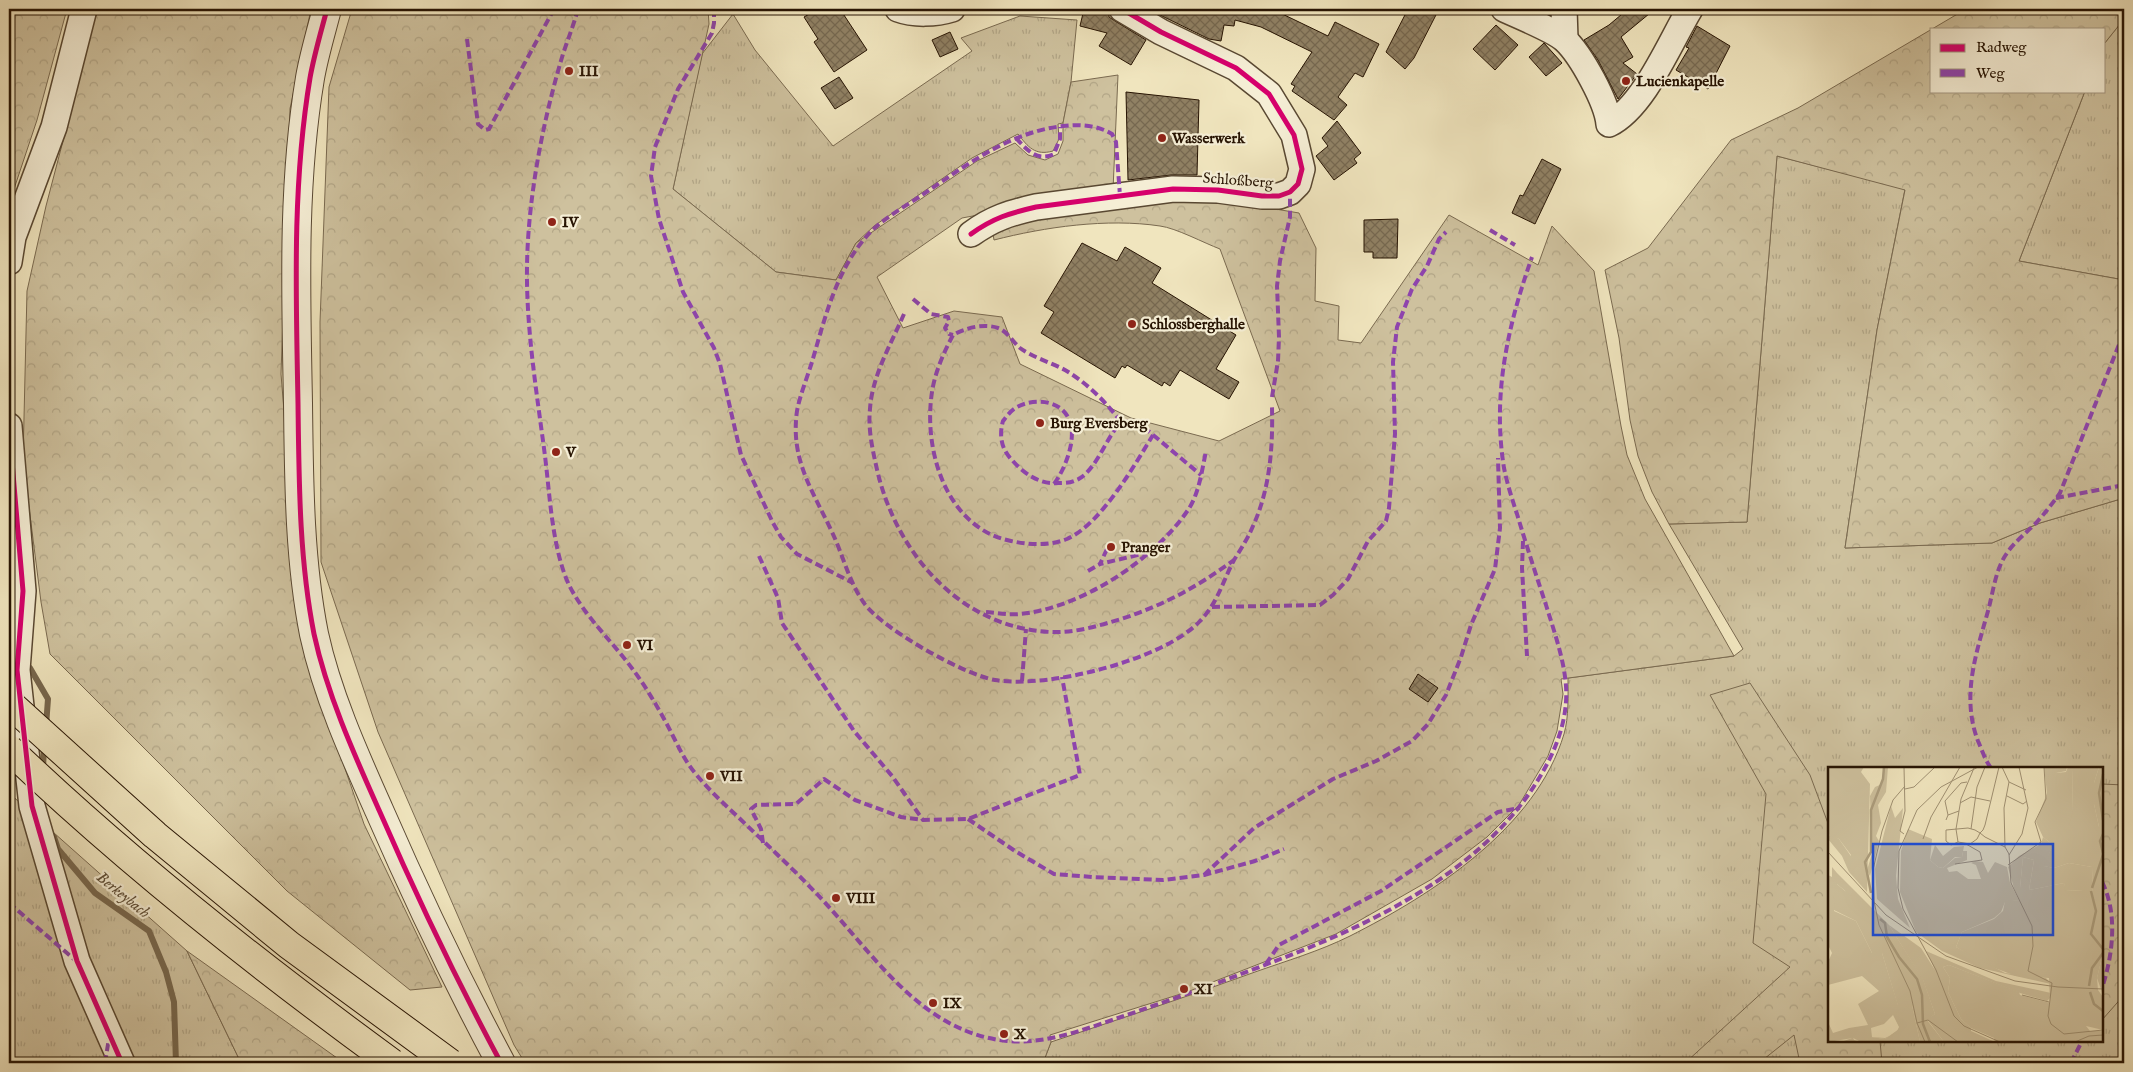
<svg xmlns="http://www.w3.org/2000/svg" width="2133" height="1072" font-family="'IM FELL English',serif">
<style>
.grass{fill:url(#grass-tufts);stroke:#7a6a50;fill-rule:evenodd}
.forest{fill:url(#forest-crowns);stroke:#7a6a50}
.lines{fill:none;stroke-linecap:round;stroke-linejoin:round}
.stream{stroke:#77674d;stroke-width:6}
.building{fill:url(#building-cross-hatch);stroke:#271403}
.minor-casing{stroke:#594832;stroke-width:28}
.tertiary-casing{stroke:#594832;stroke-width:30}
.minor{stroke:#f5eed5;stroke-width:25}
.tertiary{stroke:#f5eed5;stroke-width:28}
.motorway-bridge-casing{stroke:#271403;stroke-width:30;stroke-linecap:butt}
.motorway-bridge{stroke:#f0e5be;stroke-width:28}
.quiet{stroke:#8e44ad;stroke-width:4;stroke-dasharray:8 4;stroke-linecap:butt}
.cycleway-casing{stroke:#f5eed5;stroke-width:8}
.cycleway{stroke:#d6006c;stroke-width:5}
.poi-dot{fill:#8f2418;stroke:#f5eed5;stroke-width:2}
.labels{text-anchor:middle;stroke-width:4.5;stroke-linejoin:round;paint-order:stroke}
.poi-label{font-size:15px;font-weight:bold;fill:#271403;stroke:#f5eed5;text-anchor:start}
.street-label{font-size:15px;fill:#271403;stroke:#f5eed5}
.water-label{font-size:16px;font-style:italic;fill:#5c4b34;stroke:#f5eed5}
.inset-river{fill:none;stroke:#ac9e7e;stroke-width:2.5}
.inset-road{fill:none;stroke:#a09173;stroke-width:1}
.view{fill:#1d4ed8;fill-opacity:0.15;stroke:#1d4ed8;stroke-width:2.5}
.inset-edge{fill:none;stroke:#271403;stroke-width:2.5}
</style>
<defs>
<pattern id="grass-tufts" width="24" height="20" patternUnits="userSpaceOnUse" patternTransform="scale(1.25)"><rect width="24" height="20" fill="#cec19e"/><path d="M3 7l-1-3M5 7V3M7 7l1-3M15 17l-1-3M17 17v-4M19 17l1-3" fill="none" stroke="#b1a586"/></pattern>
<pattern id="forest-crowns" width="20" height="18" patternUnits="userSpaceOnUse" patternTransform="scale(1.25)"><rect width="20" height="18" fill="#cec19e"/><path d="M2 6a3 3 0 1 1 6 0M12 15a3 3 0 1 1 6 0" fill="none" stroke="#b1a586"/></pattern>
<pattern id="building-cross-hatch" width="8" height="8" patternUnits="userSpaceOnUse" patternTransform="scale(1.25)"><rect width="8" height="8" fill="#908164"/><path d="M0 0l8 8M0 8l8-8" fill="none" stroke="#766850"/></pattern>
</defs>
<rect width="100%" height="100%" fill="#f0e5be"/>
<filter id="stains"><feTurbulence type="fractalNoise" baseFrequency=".004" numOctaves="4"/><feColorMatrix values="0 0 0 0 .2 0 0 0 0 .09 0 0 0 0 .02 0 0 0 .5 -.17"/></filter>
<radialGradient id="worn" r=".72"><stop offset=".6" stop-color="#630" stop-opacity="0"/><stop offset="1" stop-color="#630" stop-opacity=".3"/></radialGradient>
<g class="grass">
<path d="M733 14 755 50 833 146 972 51 961 38 1020 16 1077 20 1071 82 1063 123 1058 124 1059 139 1053 151C1035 156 1028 147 1018 134L972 158 874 226 856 243 836 280 776 272 673 189 702 54Z"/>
<path d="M2124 19V280L2019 261 2085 91H2104V44Z"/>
<path d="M1777 156 1905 189 1877 330 1845 548 1992 543 2040 523 2124 498V1063H1043L1051 1042C1119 1019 1187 997 1255 972 1286 961 1320 951 1350 936 1433 894 1536 828 1564 734 1569 717 1568 695 1568 678L1734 656 1743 649 1669 524 1747 522ZM1829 768H2102V1041H1829Z"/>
<path d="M9 793 187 951 241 1063H9Z"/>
</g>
<g class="forest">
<path d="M9 9H67L37 120 9 204Z"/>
<path d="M95 9H311L290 109 281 374 303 646 364 824 442 987 410 990 287 891 50 654 41 602 23 460 27 291 46 206 92 30Z"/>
<path d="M352 9H708L709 24 673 189 776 272 836 280 856 243 977 161 1015 143 1028 155 1045 160 1058 154 1063 141V123L1071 82 1118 75 1113 190 962 218 877 277 903 328 954 311 1002 317 1020 364 1131 418 1219 441 1280 411 1220 249C1204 243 1176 228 1160 226 1107 218 1045 227 994 240L992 228 1014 220 1162 198 1216 199 1299 213 1316 248 1315 301 1339 306 1338 340 1361 343 1449 215 1538 265 1552 226 1594 271 1621 426 1627 455 1645 499 1734 656 1561 679 1563 694 1557 731 1548 756 1519 805 1487 837 1432 879 1336 934 1187 992 1050 1035 1051 1042 1043 1063H525L514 1045 378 732 321 562 320 322 329 87Z"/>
<path d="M1966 9H2124V19L2104 44V29H1932Z"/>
<path d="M1932 29V91H2085L2019 261 2124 280V498L2040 523 1992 543 1845 548 1877 330 1905 190 1777 156 1747 522 1669 524 1652 492 1638 456 1630 420 1619 338 1605 270 1648 248 1731 140 1798 108Z"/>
<path d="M1750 683 1810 775 1829 826V1041H1880L1882 1063H1800L1794 1035 1759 1063H1685L1790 967 1753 943 1766 794 1710 695Z"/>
<path d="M2102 784 2124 785V995L2102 1020Z"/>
<path d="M187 951 344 1063H241Z"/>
</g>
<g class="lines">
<g class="stream">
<path d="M30 668 48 699 46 726"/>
<path d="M43 769 44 746"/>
<path d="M54 837 58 849 95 893 149 931 166 972 174 1002 176 1063"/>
</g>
</g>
<g class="building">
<path d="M818 9H840L867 50 834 72 814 42 818 39 804 17Z"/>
<path d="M1084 9 1109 14V17L1115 21 1146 40 1131 65 1099 46 1107 33 1080 26Z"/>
<path d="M1161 9H1272L1328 36 1335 22 1379 44 1363 77 1355 73 1338 97 1347 105 1334 120 1292 91 1295 86 1291 84 1312 52 1261 27 1235 20 1234 26 1224 25 1221 41 1209 39 1160 15Z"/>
<path d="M1408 9H1439L1414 58 1405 69 1386 52Z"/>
<path d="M1628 9H1655L1621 37 1633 57 1623 63 1637 74 1618 99 1598 60 1584 40 1609 25Z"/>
<path d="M1496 25 1518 45 1495 70 1473 49Z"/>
<path d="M1697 26 1730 46 1708 89 1676 70 1689 48 1686 47Z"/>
<path d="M950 32 958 49 940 57 932 40Z"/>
<path d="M1544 43 1562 63 1546 76 1529 57Z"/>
<path d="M839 77 853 98 835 109 821 88Z"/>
<path d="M1126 92 1199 100 1197 175H1171L1128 180Z"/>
<path d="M1337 121 1361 153 1354 159 1357 163 1334 180 1316 156 1328 146 1322 138Z"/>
<path d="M1542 159 1561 169 1535 224 1512 213 1520 195 1523 196Z"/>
<path d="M1398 219 1397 258H1373V252H1364V220Z"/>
<path d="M1082 243 1117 261 1125 247 1161 268 1152 283 1236 335 1216 369 1239 382 1229 399 1180 370 1170 386 1164 382 1162 386 1127 365 1125 368 1122 366 1115 378 1041 333 1054 312 1044 306Z"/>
<path d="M1418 674 1438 688 1428 702 1409 689Z"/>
</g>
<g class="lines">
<g class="minor-casing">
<g id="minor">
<path d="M898 9C914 15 936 14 952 9"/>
<path d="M1504 9C1517 15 1556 31 1565 40 1581 55 1607 102 1609 124 1644 107 1670 42 1690 9"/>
<path d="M1564 9 1565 39"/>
<path d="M971 234C993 218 1010 213 1036 207L1173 189 1218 190 1262 196H1279L1290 192 1298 184 1302 169 1294 135 1269 94 1236 68 1161 32 1122 9"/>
<path d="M9 262 13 237 54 127 84 9"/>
<path d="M9 426 23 591 17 670 32 806 77 961 122 1063"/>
</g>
</g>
<g class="tertiary-casing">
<path id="tertiary" d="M327 9C321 32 314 55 310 78 292 186 296 294 298 403 299 480 299 558 314 634 327 694 354 754 379 810 416 895 457 981 501 1063"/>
</g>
<use href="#minor" class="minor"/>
<use href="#tertiary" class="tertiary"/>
<g class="motorway-bridge-casing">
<g id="motorway-bridge">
<path d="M9 703 155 835 289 945 450 1063"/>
<path d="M9 749C128 863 259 966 392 1063"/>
</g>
</g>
<use href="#motorway-bridge" class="motorway-bridge"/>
<g class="quiet">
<path d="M578 9C574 24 568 39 563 54 543 120 528 197 527 266 526 329 537 394 545 456 550 496 552 548 569 585 585 617 613 642 634 671 648 690 660 711 671 732 678 746 685 761 695 773 708 789 722 802 737 816 763 841 789 865 814 891 871 949 918 1032 1007 1041 1046 1045 1088 1028 1124 1016 1173 999 1221 982 1270 963 1373 924 1492 868 1546 766 1559 742 1568 714 1566 686 1564 659 1554 631 1546 605 1536 575 1526 544 1517 514 1512 499 1507 483 1504 468 1492 394 1508 325 1532 257"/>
<path d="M714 9V23L712 33 678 89 655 147 651 176 659 219 683 292 714 348 720 364 741 455 773 523 781 537 797 554 853 583"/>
<path d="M467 39 478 124 485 130 489 129 554 9"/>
<path d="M1016 138C1027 150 1037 162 1054 154L1060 139V127"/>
<path d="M1120 196 1116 142 1112 134C1097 125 1080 124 1063 126 1012 132 972 161 931 189 914 201 894 212 878 225 839 259 826 314 812 362 807 378 800 395 797 411 790 460 813 491 832 532 843 555 849 582 864 603 881 628 964 675 995 680 1047 689 1164 660 1200 621 1217 604 1223 581 1234 560 1241 549 1248 538 1253 526 1270 489 1273 447 1272 407"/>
<path d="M1490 230 1515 245"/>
<path d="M913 299 931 314 948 317 949 321 945 328 949 334 953 335"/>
<path d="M904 314C891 344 872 376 870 409 868 428 872 447 876 465 894 551 959 628 1051 632 1075 633 1098 626 1121 619 1164 605 1197 587 1234 560"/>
<path d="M1272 397 1278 361 1279 337 1277 286 1280 261 1290 217V192"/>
<path d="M1121 422C1106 402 1087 383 1065 370 1052 363 1032 357 1020 348 1013 342 1007 331 998 328 984 323 965 328 953 335 944 352 935 372 932 392 923 450 946 528 1011 541 1030 545 1049 546 1067 539 1101 524 1134 466 1153 435"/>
<path d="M1054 484C1065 469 1075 443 1071 425 1065 400 1036 397 1017 407 1011 410 1007 416 1003 421 999 435 1001 449 1012 460 1023 473 1040 485 1058 483 1063 483 1069 483 1074 481 1098 474 1110 424 1125 421L1146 429 1201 475"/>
<path d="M2056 498 2124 485"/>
<path d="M1523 541 1522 568 1527 656"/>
<path d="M1107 549 1100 564 1146 553"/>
<path d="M759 556 778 598 782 623 854 731 892 776 923 820"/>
<path d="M1088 571 1100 564"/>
<path d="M1212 607 1320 605 1333 595 1348 579 1368 541 1386 521 1389 508 1395 434 1393 362 1397 327 1412 289 1427 266 1439 239 1446 232"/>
<path d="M986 612C997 613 1008 615 1020 614 1081 608 1154 560 1188 510 1199 494 1202 470 1206 451"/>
<path d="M1022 681 1026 629"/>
<path d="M1991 768C1985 760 1982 750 1978 741 1961 697 1976 654 1988 611 1993 593 1995 572 2005 556 2013 543 2025 534 2036 523 2045 513 2052 504 2060 493L2124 332"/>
<path d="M968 819 1015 851 1054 874 1092 877 1163 880 1204 875 1255 861 1284 849"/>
<path d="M763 843 761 829 751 809 756 805 796 804 824 779 855 800 901 817 923 820 968 819 1080 775 1062 677"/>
<path d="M1204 875 1254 828 1333 779 1376 761 1412 741 1428 724 1446 695 1461 657 1471 625 1495 569 1500 528 1498 458"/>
<path d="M2102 882C2118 913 2113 955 2102 988"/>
<path d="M9 903 75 960"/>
<path d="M1266 964 1279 945 1381 891 1498 812 1520 808"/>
<path d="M105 1063 109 1038"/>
<path d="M2071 1063 2082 1041"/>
</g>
<g class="cycleway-casing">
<g id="cycleway">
<path d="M327 9C321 32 314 55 310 78 292 186 296 294 298 403 299 480 299 558 314 634 327 694 354 754 379 810 416 895 457 981 501 1063"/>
<path d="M971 234C993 218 1010 213 1036 207L1173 189 1218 190 1262 196H1279L1290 192 1298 184 1302 169 1294 135 1269 94 1236 68 1161 32 1122 9"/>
<path d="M9 426 23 591 17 670 32 806 77 961 122 1063"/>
</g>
</g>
<use href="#cycleway" class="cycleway"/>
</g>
<g class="poi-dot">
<circle cx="569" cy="71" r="5"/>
<circle cx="1626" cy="81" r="5"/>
<circle cx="1162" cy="138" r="5"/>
<circle cx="552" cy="222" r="5"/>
<circle cx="1132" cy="324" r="5"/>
<circle cx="1040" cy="423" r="5"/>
<circle cx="556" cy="452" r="5"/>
<circle cx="1111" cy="547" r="5"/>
<circle cx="627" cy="645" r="5"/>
<circle cx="710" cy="776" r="5"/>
<circle cx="836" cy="898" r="5"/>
<circle cx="1184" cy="989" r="5"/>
<circle cx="933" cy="1003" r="5"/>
<circle cx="1004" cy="1034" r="5"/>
</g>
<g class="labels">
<g class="poi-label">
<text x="579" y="76">III</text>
<text x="1636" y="86">Lucienkapelle</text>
<text x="1172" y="143">Wasserwerk</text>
<text x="562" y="227">IV</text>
<text x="1142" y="329">Schlossberghalle</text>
<text x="1050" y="428">Burg Eversberg</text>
<text x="566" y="457">V</text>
<text x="1121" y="552">Pranger</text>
<text x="637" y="650">VI</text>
<text x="720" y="781">VII</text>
<text x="846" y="903">VIII</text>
<text x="1194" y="994">XI</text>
<text x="943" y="1008">IX</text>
<text x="1014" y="1039">X</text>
</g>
<g class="street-label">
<text transform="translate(1238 180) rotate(4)" y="5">Schloßberg</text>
</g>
<g class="water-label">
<text transform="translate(124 894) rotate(39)" y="6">Berkeybach</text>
</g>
</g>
<g transform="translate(1828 767)">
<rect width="275" height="275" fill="#f0e5be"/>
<path d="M0 0H36L33 5 42 17 39 125 21 105 23 88 11 72 0 67ZM216 0H239L238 4 228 6 240 33V42L245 44 244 0H271L266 16V37L271 60V25H275V186L269 211 270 223 275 230V263L258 259 262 264H275V275H167L166 271 143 261 133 252 120 225 122 211 115 200 121 198 191 225 192 228 222 236 221 211 188 209 156 197 128 180 134 165 166 152 175 144 177 134 191 133 186 121H192L195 90 206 93 201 123 236 116 238 123 255 124 265 130 264 100 241 96 226 101 215 99 225 78 215 70 208 55 219 26ZM107 78 115 89 126 80 136 79 134 90H127L115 101 110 100 102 93ZM4 100 9 106V117L17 124 29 126 61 158 95 212 107 247 99 253 116 275H92L84 238 70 239 54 186H44L28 154 6 143 0 121V108L4 110ZM0 255 5 266 21 261H43V270L57 272 71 262 73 272 71 275H33L25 271 0 275Z" fill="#cec19e"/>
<path d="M56 0H60L58 25 50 38 53 56 48 69 51 74 42 109 39 103 44 87 42 29 47 20 54 17ZM240 0H244L245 44 241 58 237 48 240 33H230L228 6 238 5ZM271 0H275V25H271V60L266 37V16ZM63 39 67 51 75 41 68 109 70 132 82 161 49 132 47 102ZM80 62 104 72 102 93 110 100 115 101 127 91 134 90 135 84H139V93L119 101 121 105 129 104 140 112H153L148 98 143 96 147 94 155 95 160 106 167 95 179 100 182 116 191 133 177 135 173 145 166 151 134 165 128 180 177 206 218 211 223 217 152 201 114 184 88 165 72 125 73 84ZM2 66 11 72 25 92V102L21 105 14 89 0 72ZM215 70 225 78 216 99 226 101 241 96 264 100 265 130 254 129 255 124 237 123 236 116 201 123 206 93 195 90 192 121H186L180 100 191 89 213 77ZM9 106 29 126 27 128 23 129 9 117ZM0 121 7 133 6 144 28 154 44 186H54L70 238 78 234 84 238 92 275H71V263L57 272 43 270V261L22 263 26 273 33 275H13L24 271 21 261 40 258 30 237 51 224 34 209 0 218V195L4 186 0 178ZM65 248 71 260 68 266 57 271 44 270 43 261 56 257ZM193 135 202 156 204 172H198L196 165 183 175 181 173 196 159 189 136ZM211 143 232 144 234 147 222 164 220 151ZM61 158 93 181 107 203 98 184 168 214 223 226 222 231 219 234 192 226 121 198 115 200 122 211 120 225 133 252 143 261V264L167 275H116L99 252 107 247 95 213ZM252 164 243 219 225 217 230 202 221 197 235 166 241 169ZM275 186V228L269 211Z" fill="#cec19e" fill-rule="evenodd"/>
<path class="inset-river" d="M275 7 271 26 275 53M275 67 272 74 275 86M264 121 275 88M263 124 268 144 263 167 275 182M43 126 37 95 43 85V43L55 12 56 0M52 152 57 156 59 170 71 190 89 212 94 228 95 257 102 275M261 219 264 201 275 186M262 225 266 237 275 244"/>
<path class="inset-road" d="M150 0 113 20 89 43 71 84 70 121 75 142 108 203 126 249 136 259 172 275M171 0 157 58 155 63 152 66 149 72 142 77 130 75 123 78 118 74V63L140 61 147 63 152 66 157 70 177 80 181 87 183 116 204 159 205 179 200 204 224 216 220 249 223 257 236 267 275 263M174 0 181 15 176 41 177 80M181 15 198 23M77 19 65 33 54 64 45 103 46 134 51 158 82 224 89 256 97 275M77 22 86 20 107 0M179 29 195 37 199 34M132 36 143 30 162 34M120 48 117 34 133 16 139 15M118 53 120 48 131 44M143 62 149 20 157 0M76 67 72 64 77 44 76 0M95 72 103 50 132 0M130 75 128 62 133 32 146 1M0 85 58 148 118 189 187 214 230 220 275 222M181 88 194 67 200 41 191 0M127 97 154 93 152 85 138 77M180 98 213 75 207 55 218 32 216 0M194 228 221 235M89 256 100 253 130 275M247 275 261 269 275 268"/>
<path class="view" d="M45 77H225V168H45Z"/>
<rect width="275" height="275" class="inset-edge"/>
</g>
<rect width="2133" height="1072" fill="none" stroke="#f0e5be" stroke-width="30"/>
<rect x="10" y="10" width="2113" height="1052" fill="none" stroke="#271403" stroke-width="2.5"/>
<rect x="15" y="15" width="2103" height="1042" fill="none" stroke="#271403"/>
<rect x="1930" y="28" width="175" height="65" fill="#f5eed5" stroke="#a39781"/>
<rect x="1940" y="44" width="25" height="8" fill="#d6006c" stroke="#a39781"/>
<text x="1976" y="52" font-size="15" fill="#271403">Radweg</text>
<rect x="1940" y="69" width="25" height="8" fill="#8e44ad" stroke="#a39781"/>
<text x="1976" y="78" font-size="15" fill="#271403">Weg</text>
<rect width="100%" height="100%" filter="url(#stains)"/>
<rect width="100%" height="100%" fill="url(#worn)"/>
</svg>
